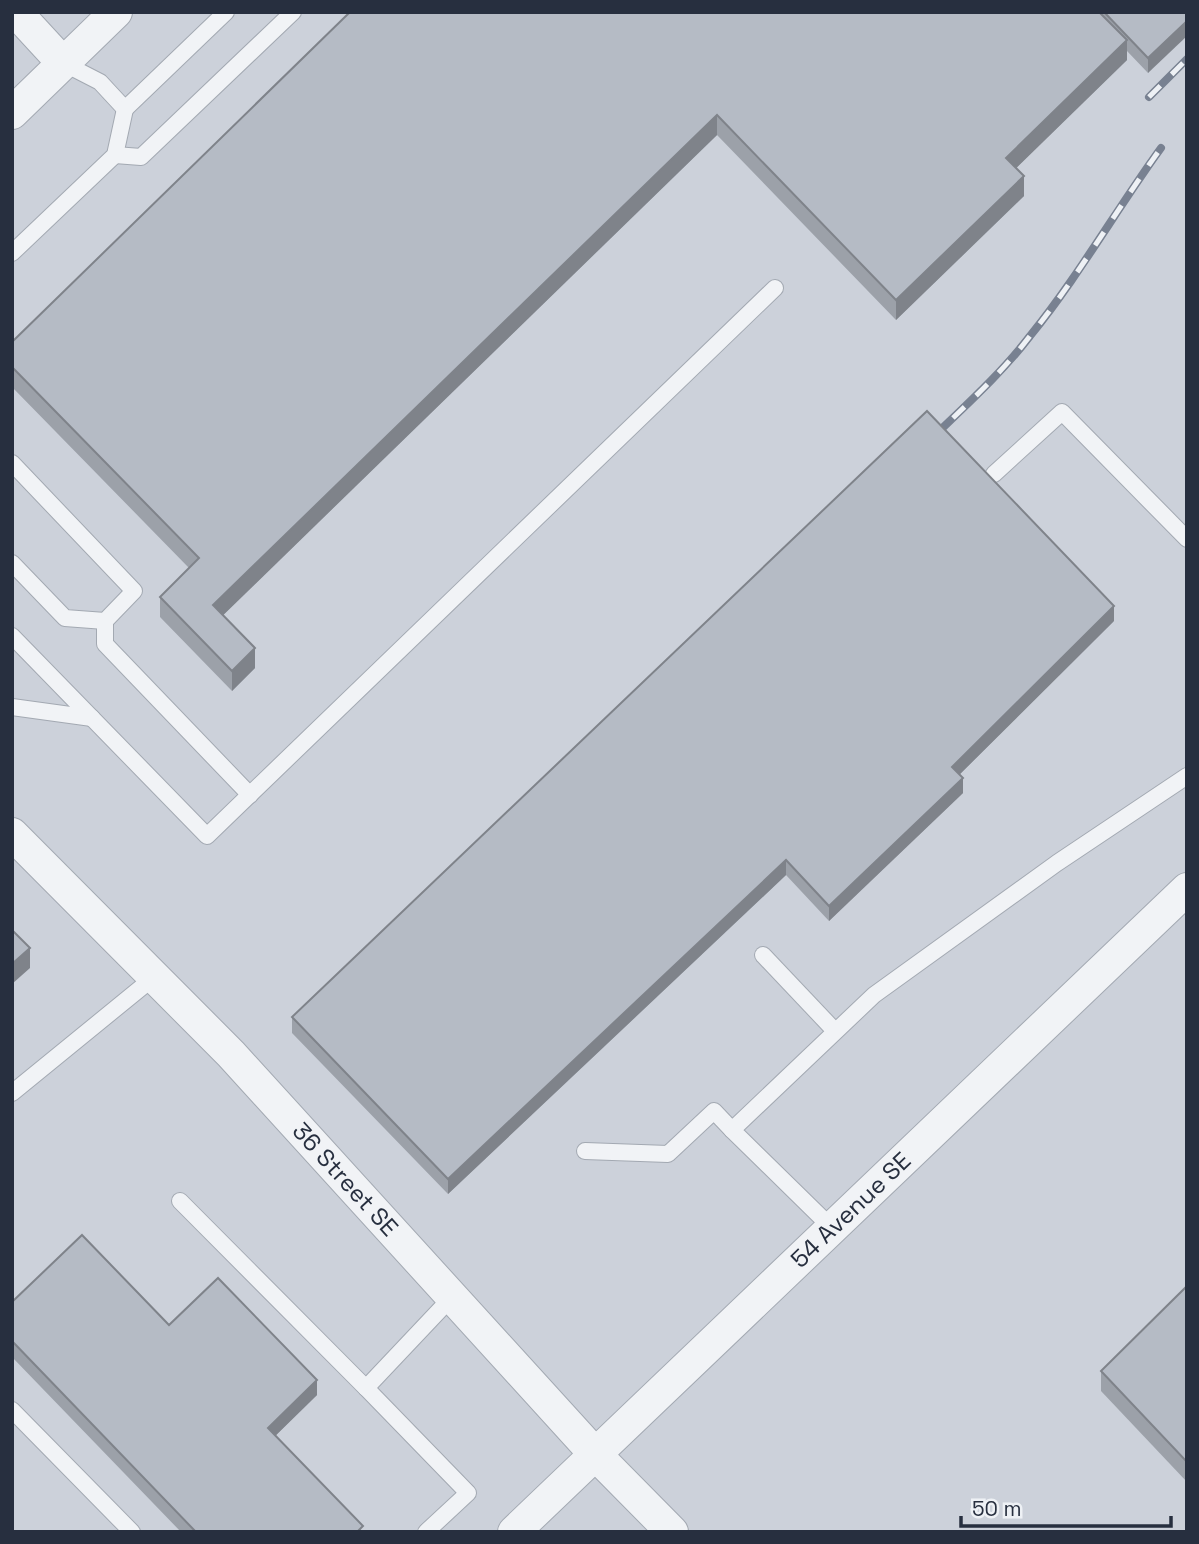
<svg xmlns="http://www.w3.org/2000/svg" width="1199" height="1544" font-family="'Space Grotesk',sans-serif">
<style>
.built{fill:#ccd1da}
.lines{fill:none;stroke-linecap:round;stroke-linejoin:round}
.lane-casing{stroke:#a3a9b2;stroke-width:18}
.street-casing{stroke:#a3a9b2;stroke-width:34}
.lane{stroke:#f1f3f6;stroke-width:16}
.street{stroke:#f1f3f6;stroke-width:32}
.rail-casing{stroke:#788191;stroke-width:8}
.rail{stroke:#eef1f5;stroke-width:5;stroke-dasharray:16;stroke-linecap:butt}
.wall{fill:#9ca1a9}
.shaded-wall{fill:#7f838a}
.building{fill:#b5bbc5;stroke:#7f838a;stroke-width:2}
.labels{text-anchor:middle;stroke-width:5;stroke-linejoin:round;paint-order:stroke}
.street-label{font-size:24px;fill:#272f3f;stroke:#eef1f5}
</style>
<rect width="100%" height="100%" fill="#dee2e8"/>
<rect class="built" x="12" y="12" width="1175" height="1520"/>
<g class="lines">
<g class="lane-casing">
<g id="lane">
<path d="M63 63 100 82 125 109 226 12"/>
<path d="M115 155 141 157 293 12"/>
<path d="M12 253 115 155 125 109"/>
<path d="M12 463 134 591 105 621 65 618 12 563"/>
<path d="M994 474 1062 412 1187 539"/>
<path d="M105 621V644L250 795"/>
<path d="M12 636 207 836 775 288"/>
<path d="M12 707 92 718"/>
<path d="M763 955 835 1031"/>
<path d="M12 1093 153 978"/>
<path d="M585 1151 668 1154 714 1111 732 1130"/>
<path d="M180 1201 366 1388"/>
<path d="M832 1228 732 1130 874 995 1057 863 1187 776"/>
<path d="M12 1410 132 1532"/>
<path d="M426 1532 468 1493 366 1388 452 1297"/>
</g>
</g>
<g class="street-casing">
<g id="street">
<path d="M16 12 63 63"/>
<path d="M12 113 116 12"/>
<path id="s1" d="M12 834 231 1054 596 1455 672 1532"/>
<path id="s2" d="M514 1532 1187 889"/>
</g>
</g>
<use href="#lane" class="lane"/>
<use href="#street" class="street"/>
<g class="rail-casing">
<g id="rail">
<path d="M1149 97 1187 59"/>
<path d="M930 440C964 407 1001 374 1030 336 1078 277 1116 210 1161 148"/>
</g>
</g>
<use href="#rail" class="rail"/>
</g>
<g class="wall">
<path d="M350 12H1187L1148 73 1127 51V60L1016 168 1024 196 896 320 717 135 223 615 255 668 232 691 160 617V597L189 568 12 387V342Z"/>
<path d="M1114 621 959 775 963 793 829 921 786 875 448 1194 292 1033V1017Z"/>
<path d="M1187 1286V1482L1101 1391V1371Z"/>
<path d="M12 1302 317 1395 275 1436 363 1532H181L12 1357Z"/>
</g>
<g class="shaded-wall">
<path d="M1187 21V36L1148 73V58Z"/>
<path d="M1127 40V60L1006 178V158Z"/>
<path d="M717 115V135L213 625V605Z"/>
<path d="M1024 176V196L896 320V300Z"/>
<path d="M1114 606V621L952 782V767Z"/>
<path d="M255 648V668L232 691V671Z"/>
<path d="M963 778V793L829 921V906Z"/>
<path d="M786 860V875L448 1194V1179Z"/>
<path d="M30 948V968L12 984V964Z"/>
<path d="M317 1380V1395L268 1443V1428Z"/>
</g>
<g class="building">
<path d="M350 12H1099L1127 40 1006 158 1024 176 896 300 717 115 213 605 255 648 232 671 160 597 199 558 12 367V342Z"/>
<path d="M1104 12H1187V21L1148 58Z"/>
<path d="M927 411 1114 606 952 767 963 778 829 906 786 860 448 1179 292 1017Z"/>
<path d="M12 930 30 948 12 964Z"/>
<path d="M82 1235 169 1325 218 1278 317 1380 268 1428 363 1526 357 1532H196L12 1341V1302Z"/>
<path d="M1187 1286V1462L1101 1371Z"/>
</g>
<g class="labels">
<g class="street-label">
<text dy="8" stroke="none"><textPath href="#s1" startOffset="480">36 Street SE</textPath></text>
<text dy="8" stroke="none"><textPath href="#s2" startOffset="466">54 Avenue SE</textPath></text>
</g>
</g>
<rect width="1199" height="1544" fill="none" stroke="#272f3f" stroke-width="28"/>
<path d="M961 1516v10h210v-10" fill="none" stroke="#272f3f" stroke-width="3.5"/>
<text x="972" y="1516" font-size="21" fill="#272f3f" stroke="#eef1f5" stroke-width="5" paint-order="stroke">50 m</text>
</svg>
